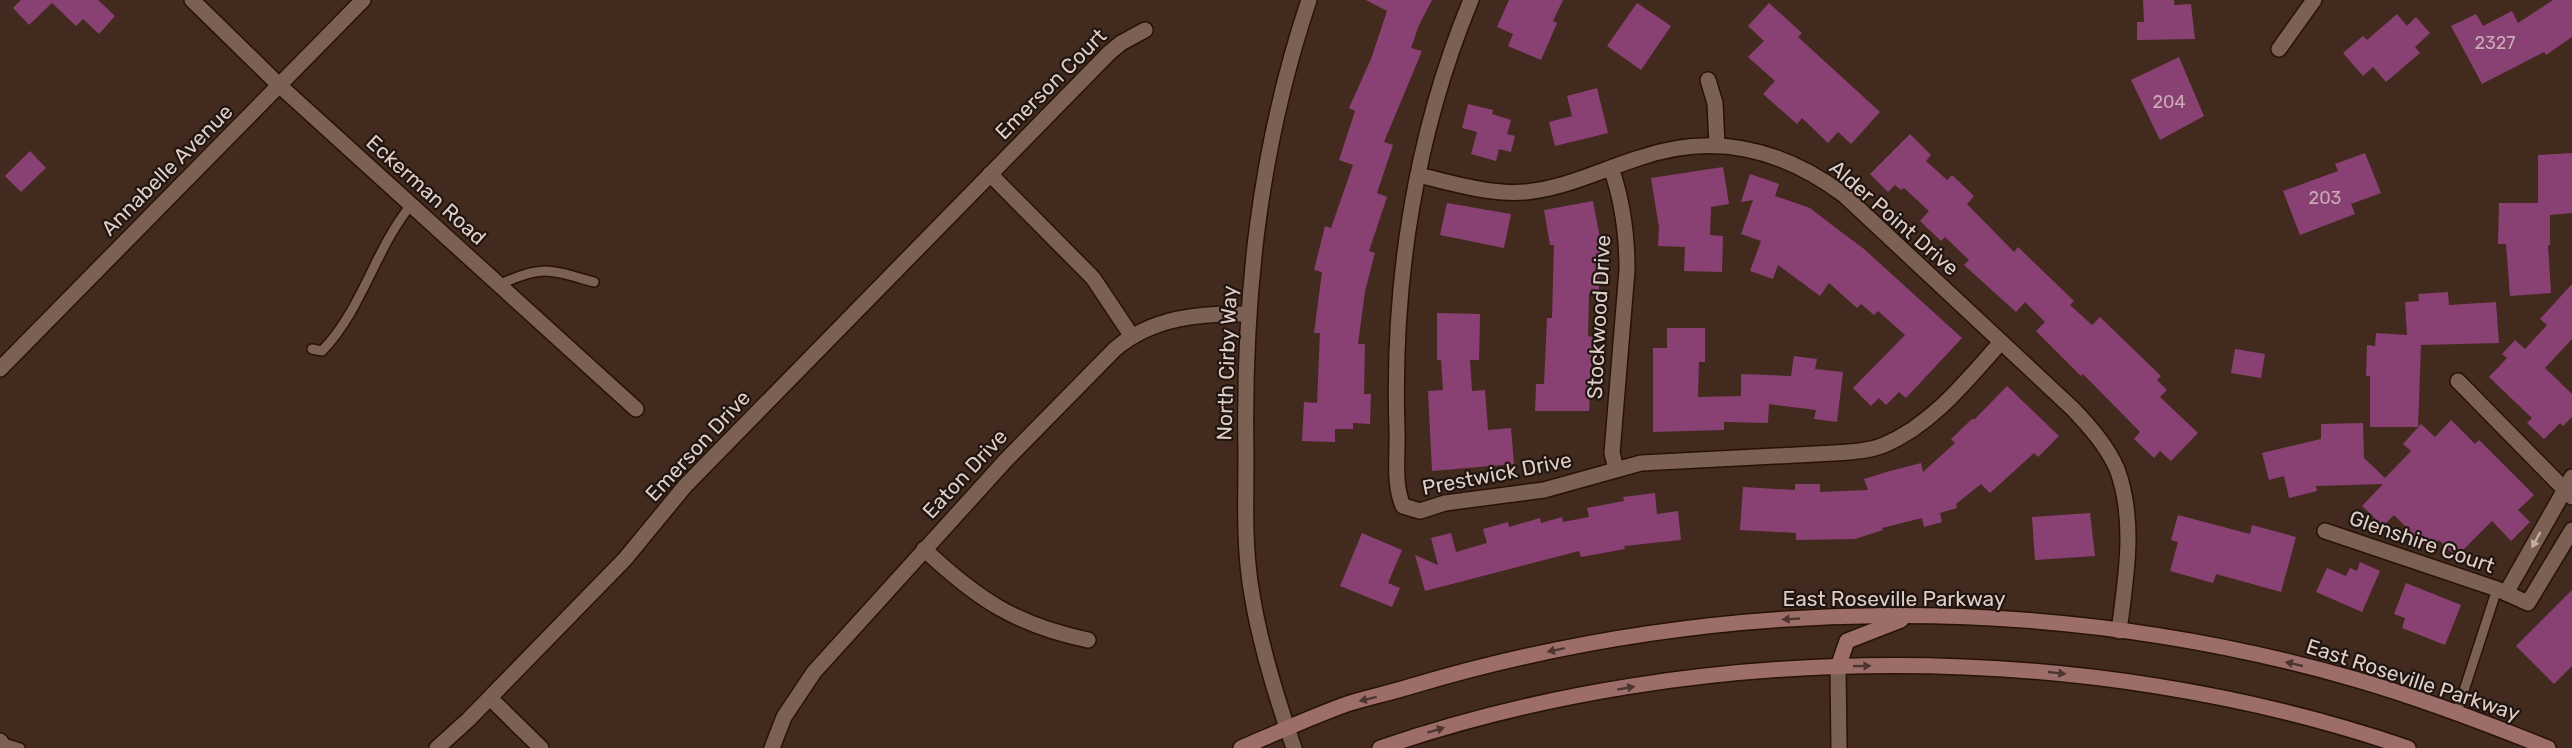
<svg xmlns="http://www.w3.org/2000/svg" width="2572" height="748" font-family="Rubik,sans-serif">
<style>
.building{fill:#894173}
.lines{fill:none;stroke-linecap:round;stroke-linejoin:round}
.service-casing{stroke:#271207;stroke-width:12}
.minor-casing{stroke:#271207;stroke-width:18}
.tertiary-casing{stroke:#271207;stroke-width:18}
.secondary-casing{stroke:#271207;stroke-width:18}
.service{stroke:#7c6053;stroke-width:9}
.minor{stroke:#7c6053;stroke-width:15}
.tertiary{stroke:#7c6053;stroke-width:15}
.secondary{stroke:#9d6e69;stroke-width:15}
.oneway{fill:#c1ada4}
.oneway2{fill:#4c342f}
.labels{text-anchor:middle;stroke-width:4.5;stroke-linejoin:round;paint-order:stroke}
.number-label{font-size:18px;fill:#c9abb2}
.street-label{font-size:21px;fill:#decec7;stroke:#201510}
</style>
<rect width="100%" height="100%" fill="#422a1e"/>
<g class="building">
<path d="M21 0H98L115 16 99 34 83 19 76 26 52 3 29 25 13 8Z"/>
<path d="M1366 0H1432L1419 25 1411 48 1422 51 1384 142 1393 145 1377 193 1387 197 1369 251 1375 253 1365 291 1358 344H1365L1364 394H1371L1370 424 1353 423V429H1335V442L1302 441 1304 402 1317 403 1320 333H1314L1322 272 1314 270 1325 226 1331 228 1353 165 1339 160 1355 111 1349 108 1371 59 1387 11Z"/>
<path d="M1509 0H1563L1553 21 1557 23 1541 60 1508 46 1513 34 1497 27Z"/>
<path d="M2143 0H2174V5L2191 4 2195 39 2137 40V22H2144Z"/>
<path d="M2553 0H2572V37L2546 55 2544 52 2482 84 2451 26 2476 14 2483 26 2512 11 2518 23Z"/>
<path d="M1637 3 1671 26 1641 70 1607 46Z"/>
<path d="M1769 3 1802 33 1798 37 1880 112 1851 144 1838 132 1828 143 1802 118 1797 124 1763 94 1775 81 1748 57 1764 41 1748 26Z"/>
<path d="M2397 14 2407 26 2416 17 2430 33 2415 47 2420 53 2386 82 2373 67 2363 76 2343 53 2363 36 2367 40Z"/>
<path d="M2179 57 2204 116 2160 140 2131 80Z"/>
<path d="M1597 88 1608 133 1555 146 1549 122 1572 116 1567 96Z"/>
<path d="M1468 104 1493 110 1492 114 1511 120 1507 134 1515 136 1511 152 1499 149 1496 161 1471 154 1477 132 1462 128Z"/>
<path d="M1910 134 1931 155 1926 161 1947 180 1952 175 1974 196 1967 204 2014 252 2018 247 2074 301 2070 305 2092 325 2100 317 2161 376 2157 380 2167 390 2160 397 2198 433 2171 461 2160 451 2154 458 2134 439 2140 432 2083 374 2081 376 2036 331 2045 322 2025 302 2016 312 1964 265 1969 260 1945 237 1941 241 1920 221 1929 211 1904 188 1901 190 1895 185 1888 192 1870 174Z"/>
<path d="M30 151 46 168 21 192 5 176Z"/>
<path d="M2365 153 2381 193 2351 204 2355 214 2300 235 2283 191 2338 171 2335 164Z"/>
<path d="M2572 153V213L2550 215V245H2548L2551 293 2510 296 2506 244H2498L2499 203H2538V155Z"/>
<path d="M1723 167 1729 204 1711 207 1710 235 1723 236 1722 272 1684 271 1685 247 1658 246 1659 228 1651 178Z"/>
<path d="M1750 174 1779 184 1775 196 1810 208 1832 225 1864 249 1962 338 1906 398 1899 392 1886 405 1879 398 1871 406 1853 388 1905 335 1878 311 1874 315 1861 304 1857 308 1829 283 1820 296 1778 265 1773 279 1750 271 1761 241 1741 234 1753 200 1741 202Z"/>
<path d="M1593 201 1603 254H1600L1599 293H1589L1588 336 1593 337 1589 411H1535L1536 384H1544L1547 318H1552L1554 245H1550L1544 210Z"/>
<path d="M1447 203 1511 214 1504 248 1440 235Z"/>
<path d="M2572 284V339L2545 368 2572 394V417L2563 426 2560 423 2544 439 2527 423 2532 418 2489 377 2507 358 2502 354 2515 340 2525 349 2547 325 2540 319Z"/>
<path d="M2448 292 2449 305 2496 302 2499 343 2421 345 2418 427H2370V376H2366L2367 345 2375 346 2376 333 2407 335 2405 302 2419 301 2418 294Z"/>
<path d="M1437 313 1480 314 1479 360H1470L1472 391 1485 390 1488 430 1511 428 1514 464 1432 471 1428 391 1443 390 1441 360H1437Z"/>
<path d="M1667 328H1705V362H1699L1698 397 1741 396V374L1791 376 1794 356 1817 359 1815 369 1843 372 1837 422 1814 419 1816 410 1769 404 1768 423 1724 422V430L1653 432V348H1667Z"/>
<path d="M2235 349 2265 354 2261 378 2231 373Z"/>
<path d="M2007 386 2059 436 2038 457 2034 453 1990 493 1981 484 1956 504 1957 508 1940 513 1942 522 1924 527 1922 518 1882 528 1883 530 1855 539 1796 540V533L1740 530 1743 487 1795 490V484H1820V492L1868 490 1864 479 1890 471 1921 463 1923 472 1955 443 1951 439 1973 418 1974 420Z"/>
<path d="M2451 420 2475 444 2479 440 2534 495 2518 510 2530 522 2511 541 2492 521 2456 557 2439 540 2429 550 2394 515 2383 526 2362 506 2383 484 2316 486 2317 491 2289 498 2284 476 2269 480 2262 453 2321 439V424L2363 423 2364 458 2385 478 2411 451 2403 444 2421 424 2435 437Z"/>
<path d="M1655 493 1657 514 1678 511 1681 540 1624 546 1625 549 1581 557 1579 551 1425 591 1415 555 1438 565 1431 538 1451 533 1456 552 1487 543 1483 529 1508 522 1509 527 1540 518 1541 523 1562 517 1563 522 1589 517 1587 508 1624 501 1623 497Z"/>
<path d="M2090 513 2095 556 2035 560 2032 517Z"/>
<path d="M2178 515 2250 534 2252 525 2296 537 2281 592 2216 574 2213 583 2170 571 2178 542 2171 540Z"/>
<path d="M1362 533 1402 550 1388 583 1400 588 1392 607 1340 586Z"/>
<path d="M2360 562 2380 571 2362 612 2316 592 2327 568 2346 576 2350 568 2357 571Z"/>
<path d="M2406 583 2461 605 2445 645 2402 628 2405 618 2394 614Z"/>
<path d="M2572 590V666L2554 684 2516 646Z"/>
</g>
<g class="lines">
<g class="service-casing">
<g id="service">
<path d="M499 285C542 264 550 270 594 282"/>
<path d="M312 349 322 351C362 310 375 249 411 205"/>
<path d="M2457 712 2497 589"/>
<path d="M1 742 20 748"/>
</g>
</g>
<g class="minor-casing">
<g id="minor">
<path d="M192 0 279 85 636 409"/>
<path d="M1471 0C1415 135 1392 284 1397 430 1398 455 1393 483 1403 506L1420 511 1445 503 1544 490 1641 463 1834 453C1851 452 1869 451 1884 445 1933 424 1967 380 2001 342"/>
<path d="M2279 49 2314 0"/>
<path d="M1708 80 1715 103 1717 145"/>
<path d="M1611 168C1623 202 1627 234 1627 270L1612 453 1616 469"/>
<path d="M990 174 1093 278 1131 335"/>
<path d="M1418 175C1453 183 1490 195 1526 192 1566 188 1601 170 1639 158 1714 132 1781 148 1844 195L2073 409C2090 427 2107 446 2117 469 2136 520 2126 578 2119 631"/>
<path d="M0 369 363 0"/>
<path d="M2458 381 2572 497"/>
<path d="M2325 531 2497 589 2528 603 2572 530"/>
<path d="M924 549C977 599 1016 625 1088 640"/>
<path d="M2506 593 2572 477"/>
<path d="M1838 667 1839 748"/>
<path d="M490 698 541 748"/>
<path d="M0 741 1 742"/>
<path d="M437 748 468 720 625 559 685 486 1109 53 1121 43 1145 30"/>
<path d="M772 748 784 717 814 672 1006 460 1115 349C1153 317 1200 313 1248 314"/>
</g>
</g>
<g class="tertiary-casing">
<path id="tertiary" d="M1294 748C1275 694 1258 639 1250 582 1244 540 1246 498 1246 455 1243 299 1259 149 1309 0"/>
</g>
<g class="secondary-casing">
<g id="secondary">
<path d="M1838 667 1847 641 1901 620"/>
<path d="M1241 748C1276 733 1311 717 1347 704 1368 697 1390 693 1412 686 1717 595 2051 591 2358 680 2423 699 2486 723 2548 748"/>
<path d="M1380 748C1700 638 2088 638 2408 748"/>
</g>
</g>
<use href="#service" class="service"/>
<use href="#minor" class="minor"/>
<use href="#tertiary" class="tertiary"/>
<use href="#secondary" class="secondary"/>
</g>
<defs><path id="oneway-solid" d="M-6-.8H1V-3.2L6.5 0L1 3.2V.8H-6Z" transform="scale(1.5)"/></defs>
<use class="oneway" href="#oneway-solid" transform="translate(2536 540) rotate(119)"/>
<g class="oneway2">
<use href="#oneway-solid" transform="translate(1791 619) rotate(177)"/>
<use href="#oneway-solid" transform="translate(1556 650) rotate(168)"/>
<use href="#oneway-solid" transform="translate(2294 664) rotate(-167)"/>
<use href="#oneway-solid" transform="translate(1862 666) rotate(-1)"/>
<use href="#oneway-solid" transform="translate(2057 673) rotate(6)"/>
<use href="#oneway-solid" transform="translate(1626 688) rotate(-10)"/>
<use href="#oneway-solid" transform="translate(1368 699) rotate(166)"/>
<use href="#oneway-solid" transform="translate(1436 730) rotate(-17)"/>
</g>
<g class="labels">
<g class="number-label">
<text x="2495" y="49">2327</text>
<text x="2169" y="108">204</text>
<text x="2325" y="204">203</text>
</g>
<g class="street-label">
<text transform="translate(1051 84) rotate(-45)" y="7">Emerson Court</text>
<text transform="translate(167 170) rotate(-45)" y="7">Annabelle Avenue</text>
<text transform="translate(426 190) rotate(42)" y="7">Eckerman Road</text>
<text transform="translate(1894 218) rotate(41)" y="7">Alder Point Drive</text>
<text transform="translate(1599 317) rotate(-87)" y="7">Stockwood Drive</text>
<text transform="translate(1227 363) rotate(-88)" y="7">North Cirby Way</text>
<text transform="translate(698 446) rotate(-47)" y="7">Emerson Drive</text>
<text transform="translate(965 474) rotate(-47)" y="7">Eaton Drive</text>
<text transform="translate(1497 474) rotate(-11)" y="7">Prestwick Drive</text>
<text transform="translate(2422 542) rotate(19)" y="7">Glenshire Court</text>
<text x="1894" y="606">East Roseville Parkway</text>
<text transform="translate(2413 680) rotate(18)" y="7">East Roseville Parkway</text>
</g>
</g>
</svg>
